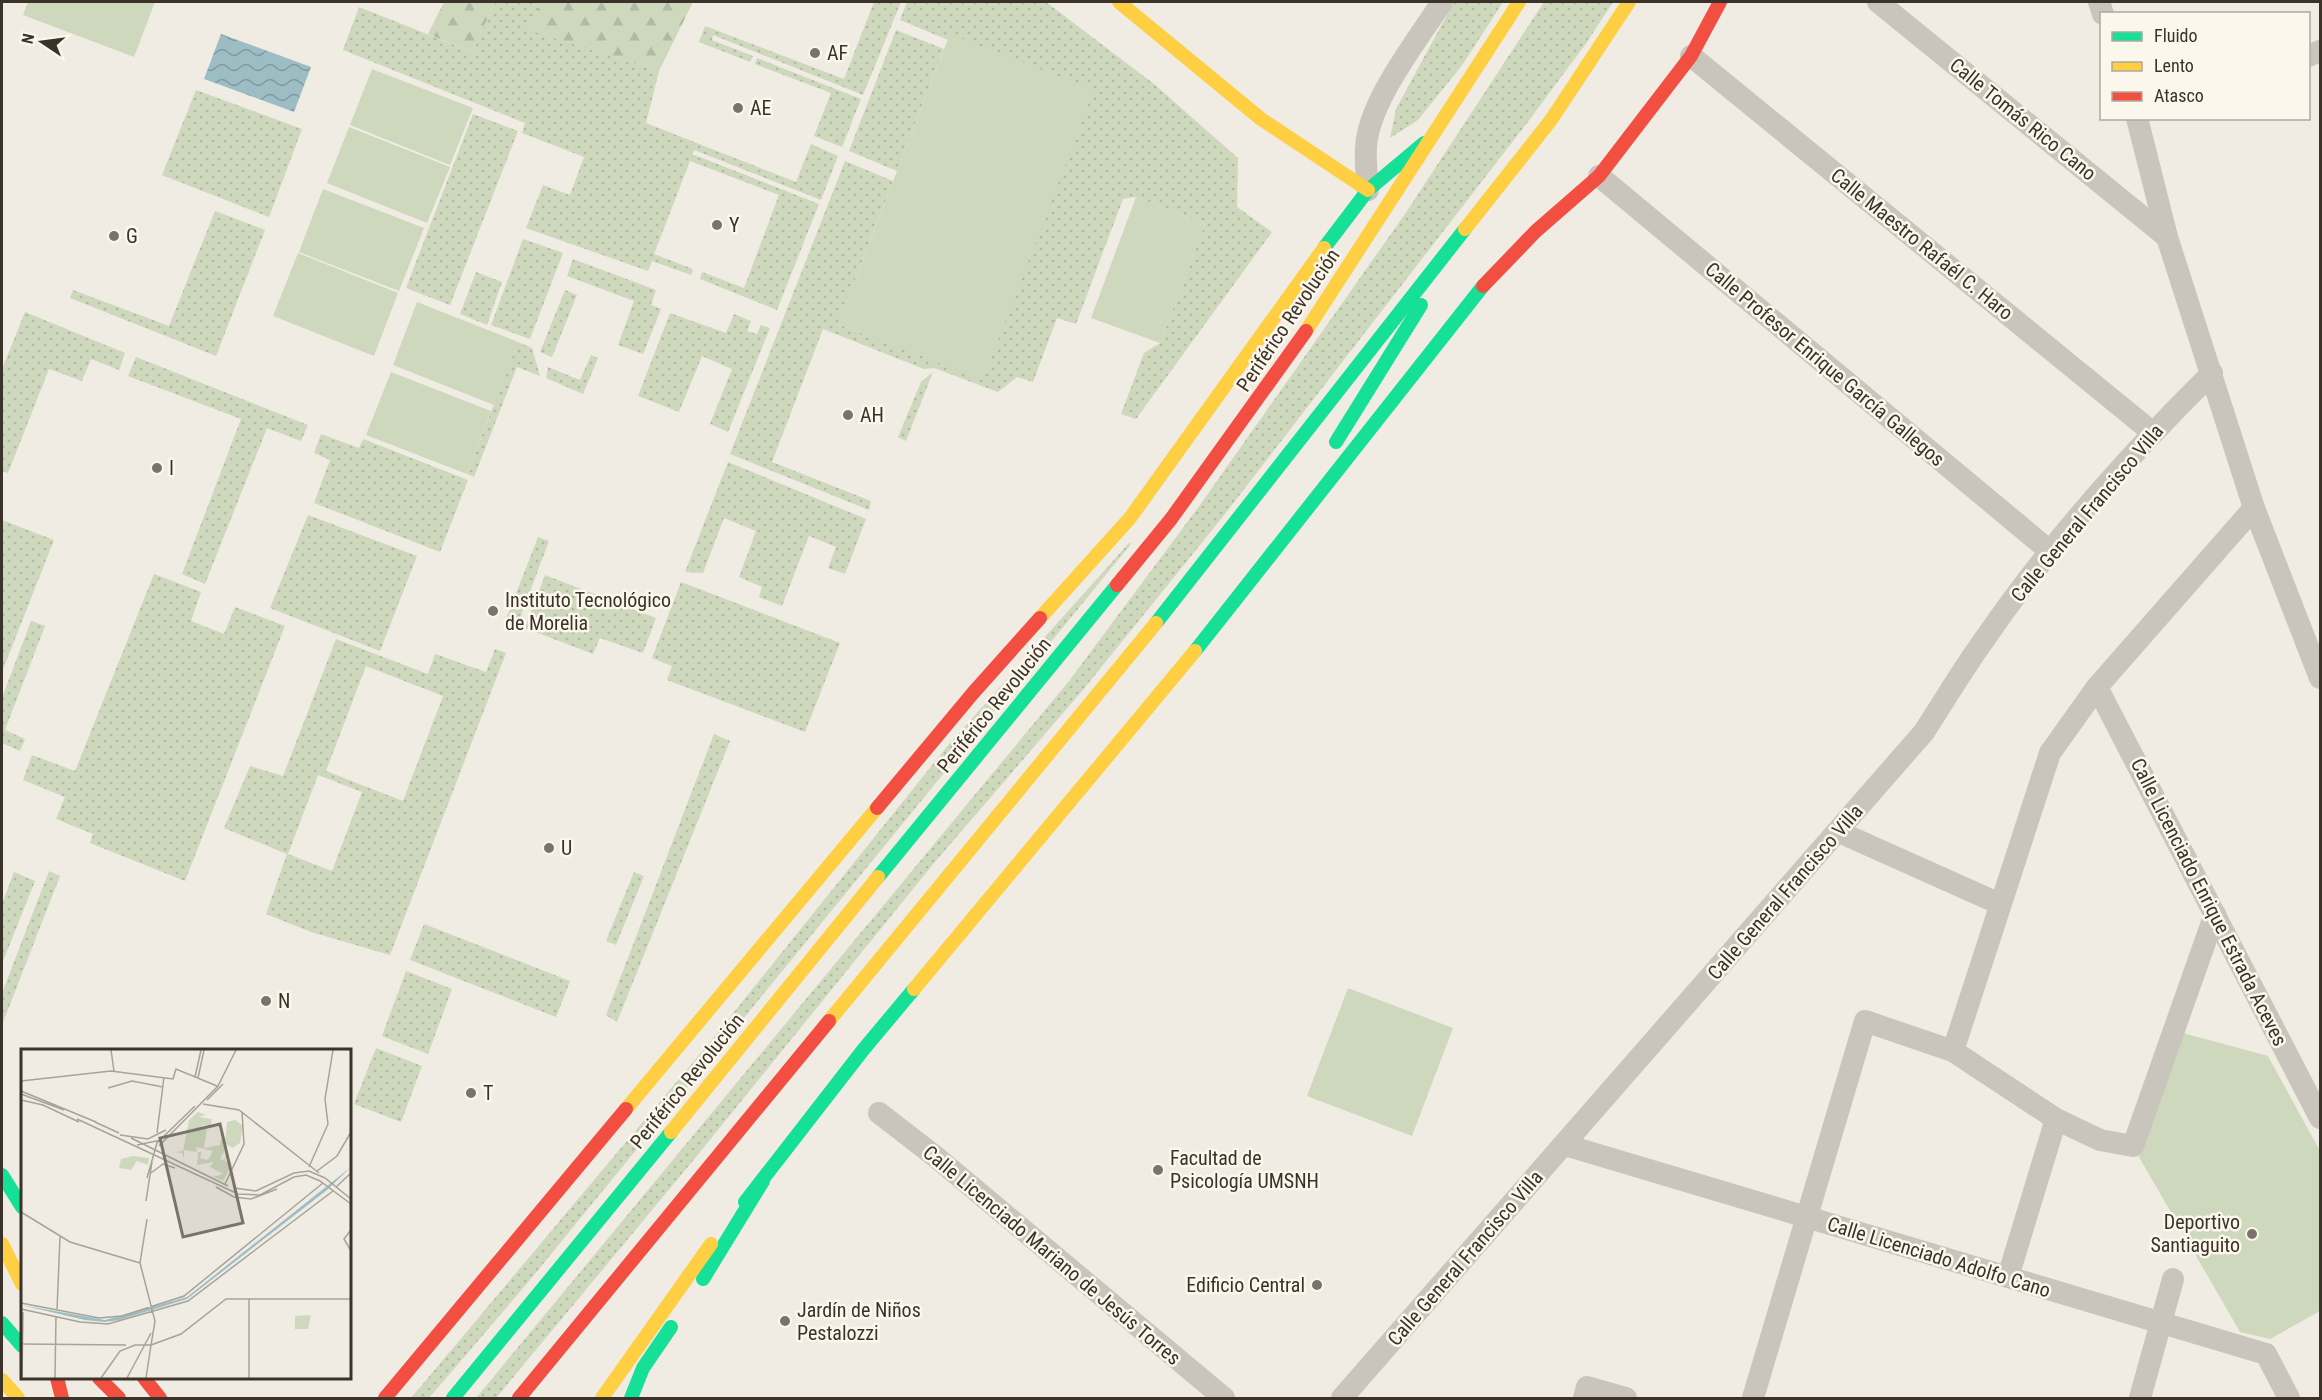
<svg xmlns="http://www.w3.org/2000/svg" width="2322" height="1400" font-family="'Roboto Condensed',sans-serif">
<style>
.grass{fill:url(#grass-dots);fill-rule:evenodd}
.forest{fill:url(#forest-firs)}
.pitch{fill:#cdd8bc}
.water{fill:url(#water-waves)}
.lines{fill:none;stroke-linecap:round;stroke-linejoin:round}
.street{stroke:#c9c4bc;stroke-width:22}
.fast{stroke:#16e098;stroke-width:14}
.slow{stroke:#ffcf43;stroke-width:14}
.jam{stroke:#f24e42;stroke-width:14}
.jam-bridge{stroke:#f24e42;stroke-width:14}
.poi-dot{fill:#7a736a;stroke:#fcf7ec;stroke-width:2}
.labels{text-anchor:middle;stroke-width:5;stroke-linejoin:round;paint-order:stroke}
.poi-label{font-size:20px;fill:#3b3229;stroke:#fcf7ec;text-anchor:start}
.street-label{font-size:20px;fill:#3b3229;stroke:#fcf7ec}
.inset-road{fill:none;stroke:#a8a299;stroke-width:1.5}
.view{fill:#7a736a;fill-opacity:0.15;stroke:#7a736a;stroke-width:3}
.inset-edge{fill:none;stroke:#3b3229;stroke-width:3}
</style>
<defs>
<pattern id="grass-dots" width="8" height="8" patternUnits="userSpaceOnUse" patternTransform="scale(1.5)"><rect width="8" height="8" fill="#cdd8bc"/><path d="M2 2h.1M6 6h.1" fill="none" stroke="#b1baa2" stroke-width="1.8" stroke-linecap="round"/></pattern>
<pattern id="forest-firs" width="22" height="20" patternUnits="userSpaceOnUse" patternTransform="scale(1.5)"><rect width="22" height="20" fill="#cdd8bc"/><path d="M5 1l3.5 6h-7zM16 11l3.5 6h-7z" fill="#b1baa2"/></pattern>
<pattern id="water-waves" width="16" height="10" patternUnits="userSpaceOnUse" patternTransform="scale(1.5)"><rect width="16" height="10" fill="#9dbdc4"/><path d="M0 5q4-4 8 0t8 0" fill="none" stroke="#819a9f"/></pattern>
</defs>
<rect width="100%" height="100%" fill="#f0ece3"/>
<g class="grass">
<path d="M495 2H543L526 29 659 71 646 123 796 182 811 144 838 156 821 200 694 150 692 154 819 204 777 310 700 279 702 272 744 288 779 195 690 161 654 254 693 269 691 275 652 261 648 271 526 228 543 185 570 195 584 157 522 133 525 123 343 50 359 7 472 52Z"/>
<path d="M874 2H901L863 95 713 35 712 40 753 56 750 62 699 42 705 26 844 79Z"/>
<path d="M907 2H1046L1154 84 1238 158 1237 207 1272 232 1136 419 1121 414 1144 353 1160 343 1205 224 1136 197 1123 199 1076 324 1057 318 1033 382 1017 377 998 392 934 368 924 369 823 329 772 462 871 501 869 510 730 454 845 161 893 181 838 324 983 379 950 35 948 40 900 20Z"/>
<path d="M1454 2H1503L1463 64 1418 120 1390 138 1396 109Z"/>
<path d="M1544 2H1613L1587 42 1530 119 1221 519 1082 691 934 863 696 1157 496 1398H476L1069 681 1200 505 1405 214Z"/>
<path d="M896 30 944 49 897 171 849 151Z"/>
<path d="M757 58 861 99 842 147 814 136 831 93 755 64Z"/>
<path d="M196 90 302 129 269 217 162 175Z"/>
<path d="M473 114 518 131 450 305 406 288Z"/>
<path d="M215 211 265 230 216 356 70 298 73 290 169 326Z"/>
<path d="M523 239 563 253 530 339 491 325Z"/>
<path d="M573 259 656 290 651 305 661 309 643 354 618 345 634 301 567 276Z"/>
<path d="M476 272 502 282 487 325 460 314Z"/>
<path d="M565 290 577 295 552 357 540 352Z"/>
<path d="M25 312 125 353 119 370 91 359 82 381 49 369 8 473 2 471V369Z"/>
<path d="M670 313 726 333 734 314 751 321 747 331 757 334 761 325 770 328 728 432 710 424 732 369 702 356 679 412 638 396Z"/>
<path d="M518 342 532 348 540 376 517 367 474 477 467 474Z"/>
<path d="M591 355 598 358 583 394 546 378 548 367 580 380Z"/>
<path d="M136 357 308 425 301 441 267 428 205 584 182 574 241 419 128 376Z"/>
<path d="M933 372 906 441 898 437 921 382Z"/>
<path d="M321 434 359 448 363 439 468 480 440 552 314 503 330 460 314 453Z"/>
<path d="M728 462 866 519 845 574 828 568 836 547 809 536 782 606 759 597 762 587 739 577 756 531 724 518 703 573 685 572Z"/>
<path d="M308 515 417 556 380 651 270 608Z"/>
<path d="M2 520 54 540 2 672Z"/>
<path d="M538 537 549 541 517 626 505 622Z"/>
<path d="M1129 543 1131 544 525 1286 429 1398H411L710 1042 950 743Z"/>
<path d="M154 574 201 592 191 621 224 634 235 607 285 626 185 881 90 843 93 834 56 819 65 797 23 780 32 755 75 771Z"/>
<path d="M545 575 656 618 643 653 600 638 593 654 525 628Z"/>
<path d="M681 582 840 643 805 732 667 680 672 666 652 658Z"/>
<path d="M31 621 45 626 5 730 25 739 20 751 2 743V698Z"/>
<path d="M336 639 428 674 435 654 486 672 495 649 506 653 390 955 311 932 266 914 287 854 224 828 250 766 283 776ZM366 666 443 696 403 801 326 771ZM318 775 362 792 332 871 288 854Z"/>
<path d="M714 734 730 741 617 1022 606 1015Z"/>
<path d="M49 871 60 876 2 1025V993Z"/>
<path d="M14 872 35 881 2 964V904Z"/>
<path d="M634 872 644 876 616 945 606 941Z"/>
<path d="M424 924 570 981 556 1017 410 960Z"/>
<path d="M406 971 452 989 428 1054 382 1036Z"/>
<path d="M376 1048 422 1066 401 1122 354 1104Z"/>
</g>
<g class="forest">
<path d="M444 2H495L472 52 428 34Z"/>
<path d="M543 2H693L659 71 525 29Z"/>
</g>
<g class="pitch">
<path d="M28 2H155L134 57 23 15Z"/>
<path d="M950 34 1094 90 983 380 838 324Z"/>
<path d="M372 69 473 108 450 165 350 125Z"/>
<path d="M349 127 450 167 427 223 327 183Z"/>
<path d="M323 189 424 228 399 291 299 252Z"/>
<path d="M1136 197 1205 224 1160 343 1091 318Z"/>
<path d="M298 253 398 293 374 356 273 316Z"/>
<path d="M417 302 518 342 494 405 393 365Z"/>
<path d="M391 372 491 411 467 474 366 435Z"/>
<path d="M1348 988 1453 1028 1412 1136 1307 1096Z"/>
<path d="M2179 1032 2268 1056 2320 1151V1311L2270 1339 2240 1332 2139 1157Z"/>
</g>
<path class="water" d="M221 34 311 67 294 112 204 79Z"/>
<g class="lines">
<g class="street">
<path d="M1878 2 2167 237"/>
<path d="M2099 2 2103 14"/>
<path d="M1691 56 2152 432"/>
<path d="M2308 56 2320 51"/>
<path d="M2137 118 2167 237 2254 508 2320 678"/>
<path d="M1599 176 2051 552"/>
<path d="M1368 190C1367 177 1365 162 1366 148 1368 102 1417 41 1442 2"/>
<path d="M2097 687 2320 1118"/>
<path d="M1839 832 2000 904"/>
<path d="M1953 1051 2050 753 2097 687 2254 508"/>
<path d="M879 1113 936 1157 1224 1398"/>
<path d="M1565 1145 2266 1354 2289 1398"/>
<path d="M2008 1277 2056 1119"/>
<path d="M1342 1398 1924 732C1944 701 1963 669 1984 640 2049 545 2130 454 2212 373"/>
<path d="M1584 1398 1587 1387 1626 1398"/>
<path d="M1753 1398 1865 1021 1953 1051 2056 1119 2100 1140 2133 1146 2215 914"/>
<path d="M2140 1398 2173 1279"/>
</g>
<g class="fast">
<path d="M1324 248 1368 190 1424 143"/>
<path d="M1336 442 1421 305"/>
<path d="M1156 623 1465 229"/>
<path d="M1195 651 1483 286"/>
<path d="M878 877 1117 585"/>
<path d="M2 1175 22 1207"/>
<path d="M745 1202 863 1050 914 989"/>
<path d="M703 1279 763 1181"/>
<path d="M2 1323 22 1346"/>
<path d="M453 1398 671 1132"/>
<path d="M631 1398 643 1368 671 1327"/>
</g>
<g class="slow">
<path d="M1119 2 1261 119 1368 190"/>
<path d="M1465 229 1551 120 1629 2"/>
<path d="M1306 331 1519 2"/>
<path d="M1040 618 1130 518 1324 248"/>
<path d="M914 989 1195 651"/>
<path d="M829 1021 1156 623"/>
<path d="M626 1109 877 808"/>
<path d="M671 1132 878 877"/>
<path d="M2 1244 22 1284"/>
<path d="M2 1380 18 1398"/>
<path d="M602 1398 711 1244"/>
</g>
<g class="jam">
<path d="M1483 286 1536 231 1599 176 1691 56 1720 2"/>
<path d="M1117 585 1171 519 1306 331"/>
<path d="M877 808 973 693 1040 618"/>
<path d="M99 1378 119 1398"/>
<path d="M144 1378 160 1398"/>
<path d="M385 1398 626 1109"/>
<path d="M519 1398 829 1021"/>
</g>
<path class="jam-bridge" d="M57 1378 62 1398"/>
</g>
<g class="poi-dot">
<circle cx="815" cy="53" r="6"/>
<circle cx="738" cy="108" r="6"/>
<circle cx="717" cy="225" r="6"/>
<circle cx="114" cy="236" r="6"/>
<circle cx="848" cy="415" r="6"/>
<circle cx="157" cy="468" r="6"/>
<circle cx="493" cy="611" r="6"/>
<circle cx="549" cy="848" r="6"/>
<circle cx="266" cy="1001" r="6"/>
<circle cx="471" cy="1093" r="6"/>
<circle cx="1158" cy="1170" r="6"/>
<circle cx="2252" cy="1234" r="6"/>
<circle cx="1317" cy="1285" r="6"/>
<circle cx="785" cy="1321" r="6"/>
</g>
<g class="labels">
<g class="poi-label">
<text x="827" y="60">AF</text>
<text x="750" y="115">AE</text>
<text x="729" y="232">Y</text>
<text x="126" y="243">G</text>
<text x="860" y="422">AH</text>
<text x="169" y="475">I</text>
<text x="505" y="607">Instituto Tecnológico<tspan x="505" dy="23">de Morelia</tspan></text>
<text x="561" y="855">U</text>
<text x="278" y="1008">N</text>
<text x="483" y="1100">T</text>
<text x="1170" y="1165">Facultad de<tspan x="1170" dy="23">Psicología UMSNH</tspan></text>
<text x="2240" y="1229" text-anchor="end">Deportivo<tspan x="2240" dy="23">Santiaguito</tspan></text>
<text x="1305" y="1292" text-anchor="end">Edificio Central</text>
<text x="797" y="1317">Jardín de Niños<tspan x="797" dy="23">Pestalozzi</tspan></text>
</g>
<g class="street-label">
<text transform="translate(2023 119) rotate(39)" y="7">Calle Tomás Rico Cano</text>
<text transform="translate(1922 244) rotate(39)" y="7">Calle Maestro Rafaél C. Haro</text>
<text transform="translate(1288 320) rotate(-56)" y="7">Periférico Revolución</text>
<text transform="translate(1825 364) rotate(40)" y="7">Calle Profesor Enrique García Gallegos</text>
<text transform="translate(2087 513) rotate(-50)" y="7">Calle General Francisco Villa</text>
<text transform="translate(994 705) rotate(-51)" y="7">Periférico Revolución</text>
<text transform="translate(1785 892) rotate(-49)" y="7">Calle General Francisco Villa</text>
<text transform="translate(2209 902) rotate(63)" y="7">Calle Licenciado Enrique Estrada Aceves</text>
<text transform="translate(687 1081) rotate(-51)" y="7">Periférico Revolución</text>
<text transform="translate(1052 1255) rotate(40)" y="7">Calle Licenciado Mariano de Jesús Torres</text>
<text transform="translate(1939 1257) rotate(17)" y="7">Calle Licenciado Adolfo Cano</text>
<text transform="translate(1465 1258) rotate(-49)" y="7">Calle General Francisco Villa</text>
</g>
</g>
<g transform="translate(21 1049)">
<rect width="330" height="330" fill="#f0ece3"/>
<path d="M177 63 185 66 178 68 191 70 190 77 180 76 186 79 183 99 199 96 200 90 206 97 199 110 203 111 205 105 204 112 211 115 202 132 192 128 202 125 189 118 193 113 176 116 177 103H181L179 109 187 111 192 102 175 98 176 103 163 101V109L161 104 155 103 162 102 168 71ZM290 266 287 280H274V267Z" fill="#cdd8bc"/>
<path d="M112 107 128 109 127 116 116 112 110 121 98 119 100 110Z" fill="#cdd8bc"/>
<path d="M214 71 222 77 219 94 211 99 204 94 206 73Z" fill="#cdd8bc"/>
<path d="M330 118 306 141 166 250 98 271 84 273 64 271 0 256 84 271 166 248Z" fill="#9dbdc4"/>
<path class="inset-road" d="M90 1 93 22M174 28 180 1M177 29 183 1M0 32 90 22 152 30 155 20 196 37M87 39 111 32 142 38M0 42 75 73M0 45 43 61M0 51 22 56 58 73M186 51 202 35M182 55 218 61 298 124M56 70 217 145 239 146 273 128 285 126 299 132 330 155M74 73 98 84M136 84 143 28M99 86 127 90 145 81M110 89 207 137M116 96 140 91M138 97 197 37 215 1M288 118 307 75 304 50 312 1M296 122 316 107 330 83M130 124 142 115 154 119M126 129 136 94 174 57M204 135 223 95 221 63M195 138 213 148 230 150 256 140M315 138 330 124M213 139 235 142 273 124 288 122 304 129 330 150M125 152 131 113M0 163 49 193 119 214M330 181 323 190 330 202M0 254 78 269 101 267 163 247 302 134M0 260 59 273 87 275 167 252 312 142M36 261 39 188M0 295 105 296M130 296 160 285 205 250H330M1 329 2 263M34 329 35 267M80 329 99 302 114 296H130L134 272 119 214 126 170M106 329 130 284M125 329 130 296M228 329V250"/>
<path class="view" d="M199 75 222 174 162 188 139 89Z"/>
<rect width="330" height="330" class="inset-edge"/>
</g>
<rect width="2322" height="1400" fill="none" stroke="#3b3229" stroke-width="6"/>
<rect x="2100" y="12" width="210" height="108" fill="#fcf7ec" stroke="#afa89e" stroke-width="1.5"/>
<rect x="2112" y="32" width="30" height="9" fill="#16e098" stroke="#afa89e" stroke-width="1.5"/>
<text x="2154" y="42" font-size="18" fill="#3b3229">Fluido</text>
<rect x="2112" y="62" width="30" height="9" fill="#ffcf43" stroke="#afa89e" stroke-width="1.5"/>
<text x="2154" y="72" font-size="18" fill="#3b3229">Lento</text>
<rect x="2112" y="92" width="30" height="9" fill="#f24e42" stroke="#afa89e" stroke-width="1.5"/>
<text x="2154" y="102" font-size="18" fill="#3b3229">Atasco</text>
<g transform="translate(42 42) rotate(283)" stroke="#fcf7ec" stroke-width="4.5" paint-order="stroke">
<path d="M0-4.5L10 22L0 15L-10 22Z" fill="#3b3229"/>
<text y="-9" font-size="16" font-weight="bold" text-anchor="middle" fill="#3b3229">N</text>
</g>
</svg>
